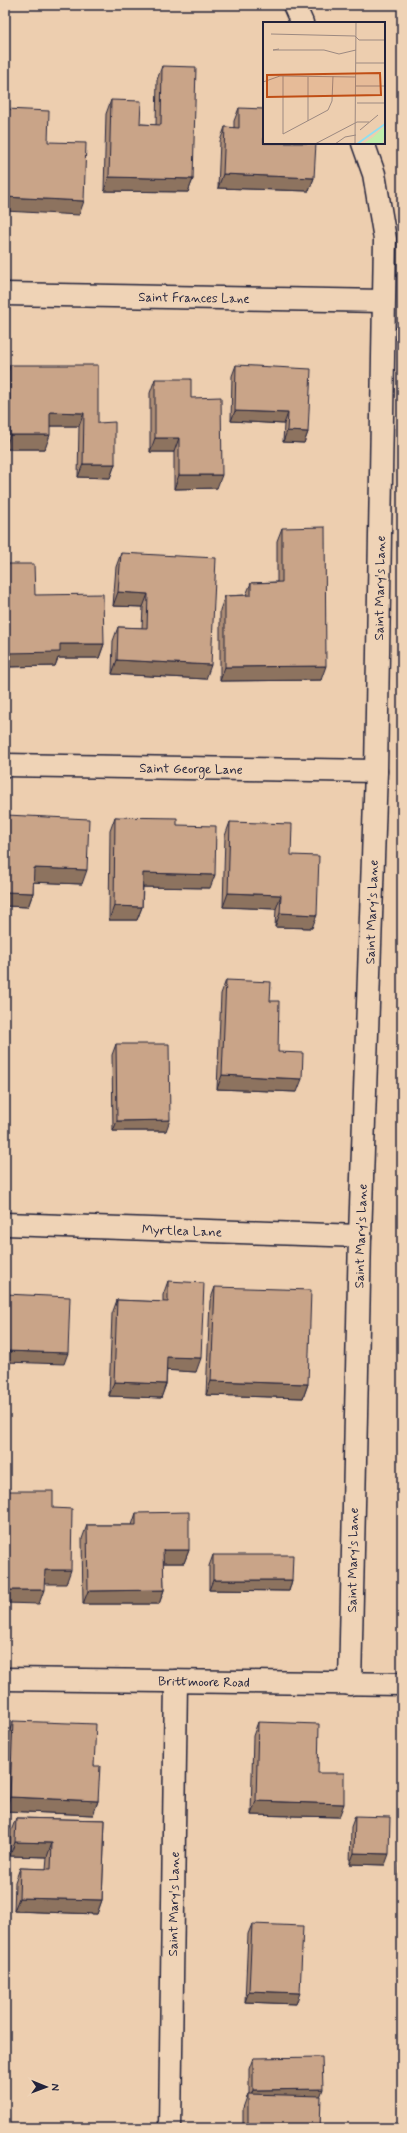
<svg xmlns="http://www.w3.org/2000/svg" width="407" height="2133" font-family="Mynerve,sans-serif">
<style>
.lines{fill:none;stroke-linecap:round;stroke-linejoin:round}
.street-casing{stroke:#22223b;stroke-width:25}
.secondary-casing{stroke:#22223b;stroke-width:25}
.street{stroke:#efd3b6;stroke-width:22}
.secondary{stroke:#efd3b6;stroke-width:22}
.wall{fill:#ad8d75;stroke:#22223b}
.shaded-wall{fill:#8d735f;stroke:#22223b}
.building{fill:#c9a488;stroke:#22223b}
.labels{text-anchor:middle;stroke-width:4;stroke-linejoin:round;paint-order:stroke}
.street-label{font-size:13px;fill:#22223b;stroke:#efd3b6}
.inset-river{fill:none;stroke:#91dff0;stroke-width:2}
.inset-road{fill:none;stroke:#9c8981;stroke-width:1}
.view{fill:#c04e15;fill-opacity:0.15;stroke:#c04e15;stroke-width:2}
.inset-edge{fill:none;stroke:#22223b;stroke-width:2}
</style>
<rect width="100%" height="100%" fill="#edceaf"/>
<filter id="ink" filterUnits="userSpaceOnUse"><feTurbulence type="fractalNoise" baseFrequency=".025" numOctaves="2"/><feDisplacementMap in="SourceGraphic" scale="8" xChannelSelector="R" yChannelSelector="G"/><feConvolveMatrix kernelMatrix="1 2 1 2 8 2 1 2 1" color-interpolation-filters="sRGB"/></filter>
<g filter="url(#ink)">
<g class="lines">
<g class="street-casing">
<g id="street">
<path d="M294 5 302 23"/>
<path d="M5 294 383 301"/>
<path d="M5 765 376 771"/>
<path d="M5 1224 360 1236"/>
<path d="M350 1684 360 1236 376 771 385 239 374 174 363 143"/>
<path d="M170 2128 176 1681"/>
</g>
</g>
<g class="secondary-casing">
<path id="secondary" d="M5 1679 402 1684"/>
</g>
<use href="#street" class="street"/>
<use href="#secondary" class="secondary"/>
</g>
<g class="wall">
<path d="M162 66 193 179 188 192 104 191 106 114 111 100 140 124 156 125 157 80Z"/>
<path d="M239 108 314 178 309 191 218 188 220 141 225 127 234 128V121Z"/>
<path d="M10 365 98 423 115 464 110 478 78 477 79 426H50L45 449H5V378Z"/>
<path d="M236 365 308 432 304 443 283 442 284 424 231 421 232 376Z"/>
<path d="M155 379 191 398 217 488 174 489V452H150V393Z"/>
<path d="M282 528 321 680 220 681V610L225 596 246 595 251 583 277 582V541Z"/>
<path d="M121 553 206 679 112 674 113 641 118 627 142 628 143 607 113 606 116 567Z"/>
<path d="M7 564 35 595 104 644 99 658H58L55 666 5 667V570Z"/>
<path d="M6 815 82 884 33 882V893L28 907 5 906V818Z"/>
<path d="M115 817 177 825 210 888 143 887 142 907 137 920H109L110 831Z"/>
<path d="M230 822 291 855 312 928 275 927 276 909 223 907 225 836Z"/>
<path d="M226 980 270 1001 278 1052 297 1092 217 1089 221 994Z"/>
<path d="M116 1044 166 1131H113L112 1055Z"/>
<path d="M168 1281 196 1372 167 1370 166 1384 161 1398 109 1396 112 1314 117 1300 163 1302V1295Z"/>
<path d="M215 1287 308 1384 303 1398 206 1395 210 1301Z"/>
<path d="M136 1513 189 1550 184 1563H163L164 1590 159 1604H83L82 1539 87 1525H132Z"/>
<path d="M213 1555 292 1580 289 1591 209 1590V1566Z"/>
<path d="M13 1721 94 1766 98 1801 93 1815 5 1811 8 1735Z"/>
<path d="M258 1722 339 1817 251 1815 253 1736Z"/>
<path d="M355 1816 385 1865 350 1864 351 1827Z"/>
<path d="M16 1818 105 1820 102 1900 97 1914 14 1911 15 1882 20 1868 46 1869 47 1857 10 1856 11 1831Z"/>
<path d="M402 1822V1875H399L400 1827Z"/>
<path d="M252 1924 296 2004 245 2002 248 1934Z"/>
<path d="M253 2058 320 2096V2128H243V2108L248 2094H249V2069Z"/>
</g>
<g class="shaded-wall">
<path d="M223 174 314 178 309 191 218 188Z"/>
<path d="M109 177 193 179 188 192 104 191Z"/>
<path d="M5 197 84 201 79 215 5 211Z"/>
<path d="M235 411 288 413 284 424 231 421Z"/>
<path d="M50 412 84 413 79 426H45Z"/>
<path d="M287 431 308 432 304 443 283 442Z"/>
<path d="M10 435H50L45 449H5Z"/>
<path d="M155 438H179L174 452H150Z"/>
<path d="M83 464H115L110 478 78 477Z"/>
<path d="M179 475H222L217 488 174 489Z"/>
<path d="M118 592 148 594 143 607 113 606Z"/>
<path d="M60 644H104L99 658H58L55 666 5 667V662L8 653Z"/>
<path d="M117 660 211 665 206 679 112 674Z"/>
<path d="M326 666 321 680 220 681 225 667Z"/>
<path d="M34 868 87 870 82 884 29 882Z"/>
<path d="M143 873 215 875 210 888 138 887Z"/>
<path d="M5 892 33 893 28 907 5 906Z"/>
<path d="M228 893 281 895 276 909 223 907Z"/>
<path d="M114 906 142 907 137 920H109Z"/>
<path d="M280 913 317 915 312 928 275 927Z"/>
<path d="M222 1075 302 1079 297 1092 217 1089Z"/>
<path d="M170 1120 166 1131H113L117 1121Z"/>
<path d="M5 1351 68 1353 64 1364 5 1362Z"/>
<path d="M167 1357 201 1358 196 1372 162 1370Z"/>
<path d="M211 1381 308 1384 303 1398 206 1395Z"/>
<path d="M114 1382 166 1384 161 1398 109 1396Z"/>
<path d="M163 1550H189L184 1563H158Z"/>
<path d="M45 1570H71L66 1584H40Z"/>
<path d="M213 1580H292L289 1591 209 1590Z"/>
<path d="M5 1590H44L39 1604 5 1603Z"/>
<path d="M164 1590 159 1604H83L88 1591Z"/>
<path d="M10 1797 98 1801 93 1815 5 1811Z"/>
<path d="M256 1801 344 1804 339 1817 251 1815Z"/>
<path d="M15 1842 52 1843 47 1857 10 1856Z"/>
<path d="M354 1853 389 1854 385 1865 350 1864Z"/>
<path d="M402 1866V1875H399Z"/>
<path d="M19 1898 102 1900 97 1914 14 1911Z"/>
<path d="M249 1991 300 1993 296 2004 245 2002Z"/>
<path d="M323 2089 319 2100 249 2101 253 2090Z"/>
</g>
<g class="building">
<path d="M162 66 196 67 193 179 109 177 111 100 141 101 140 124 161 125Z"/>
<path d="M239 108 264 109V143H316L314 178 223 174 225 127 239 128Z"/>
<path d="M6 109 49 111 48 142 86 143 84 201 5 197V122Z"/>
<path d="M10 365H98V423L115 422V464H83L84 413 50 412V435H10Z"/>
<path d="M236 365 311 369 308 432 287 431 288 413 235 411Z"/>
<path d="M155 379H191V398L221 397 222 475H179V438H155Z"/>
<path d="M325 527 326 666 225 667V596L251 595V583L282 582V528Z"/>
<path d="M121 553 216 558 211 665 117 660 118 627 147 628 148 594 118 592Z"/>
<path d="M7 564H34L35 595 103 594 104 644H60V652L8 653Z"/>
<path d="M6 815 89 819 87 870 34 868 33 893 5 892V842Z"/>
<path d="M115 817 177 818V825L216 826 215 875 143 873 142 907 114 906Z"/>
<path d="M230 822 292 824 291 855 319 856 317 915 280 913 281 895 228 893Z"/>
<path d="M226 980 271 982 270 1001H279L278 1052 303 1053 302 1079 222 1075Z"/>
<path d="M116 1044H169L170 1120 117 1121Z"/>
<path d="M168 1281 204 1283 201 1358 167 1357 166 1384 114 1382 117 1300 168 1302Z"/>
<path d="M215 1287 311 1290 308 1384 211 1381Z"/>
<path d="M5 1294 70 1297 68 1353 5 1351Z"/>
<path d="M5 1491H53V1508L72 1509 71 1570H45L44 1590H5Z"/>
<path d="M189 1512V1550H163L164 1590 88 1591 87 1525H136V1513Z"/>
<path d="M213 1555H293L292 1580H213Z"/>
<path d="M13 1721 96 1724 94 1766H100L98 1801 10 1797Z"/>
<path d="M258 1722 319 1724 318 1773H344V1804L256 1801Z"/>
<path d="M355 1816 390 1817 389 1854 354 1853Z"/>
<path d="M16 1818 105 1820 102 1900 19 1898 20 1868 51 1869 52 1843 15 1842Z"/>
<path d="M252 1924 303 1926 300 1993 249 1991Z"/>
<path d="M322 2057 323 2089 253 2090V2058Z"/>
<path d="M248 2094 321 2096 320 2128H248Z"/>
</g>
</g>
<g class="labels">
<g class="street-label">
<text transform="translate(194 297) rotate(1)" y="5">Saint Frances Lane</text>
<text transform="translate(379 588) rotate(-89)" y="5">Saint Mary's Lane</text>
<text transform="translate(191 768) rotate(1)" y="5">Saint George Lane</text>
<text transform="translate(371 912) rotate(-88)" y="5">Saint Mary's Lane</text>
<text transform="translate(182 1230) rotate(2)" y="5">Myrtlea Lane</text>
<text transform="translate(360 1236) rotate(-88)" y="5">Saint Mary's Lane</text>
<text transform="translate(352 1560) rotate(-89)" y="5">Saint Mary's Lane</text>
<text transform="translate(204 1681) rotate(1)" y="5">Brittmoore Road</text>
<text transform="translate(173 1904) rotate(-89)" y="5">Saint Mary's Lane</text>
</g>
</g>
<g transform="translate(263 22)">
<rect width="122" height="122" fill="#edceaf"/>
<path d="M122 104 120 122H100L110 115Z" fill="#c0eeac"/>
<path class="inset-river" d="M94 122 122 102"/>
<path class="inset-road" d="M8 12 92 14 96 18H122M16 27 10 28H61L76 32 93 28M93 41H122M20 54V112L65 88 69 79 70 54M45 55V99M0 60 17 54 93 55M93 64H122M94 81H122M97 108 115 93M52 122 94 100H106M72 122 82 115 93 113M92 122 93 0"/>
<path class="view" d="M117 51 118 73 4 75V53Z"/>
<rect width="122" height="122" class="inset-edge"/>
</g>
<rect width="407" height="2133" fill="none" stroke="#efd3b6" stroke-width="20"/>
<rect x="10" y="10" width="387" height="2113" fill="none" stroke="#22223b" stroke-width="1.5" filter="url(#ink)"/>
<g transform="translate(46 2087) rotate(91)" stroke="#efd3b6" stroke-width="3" paint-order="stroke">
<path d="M0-3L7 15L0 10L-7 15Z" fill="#22223b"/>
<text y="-6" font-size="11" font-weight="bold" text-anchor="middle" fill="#22223b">N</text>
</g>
</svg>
